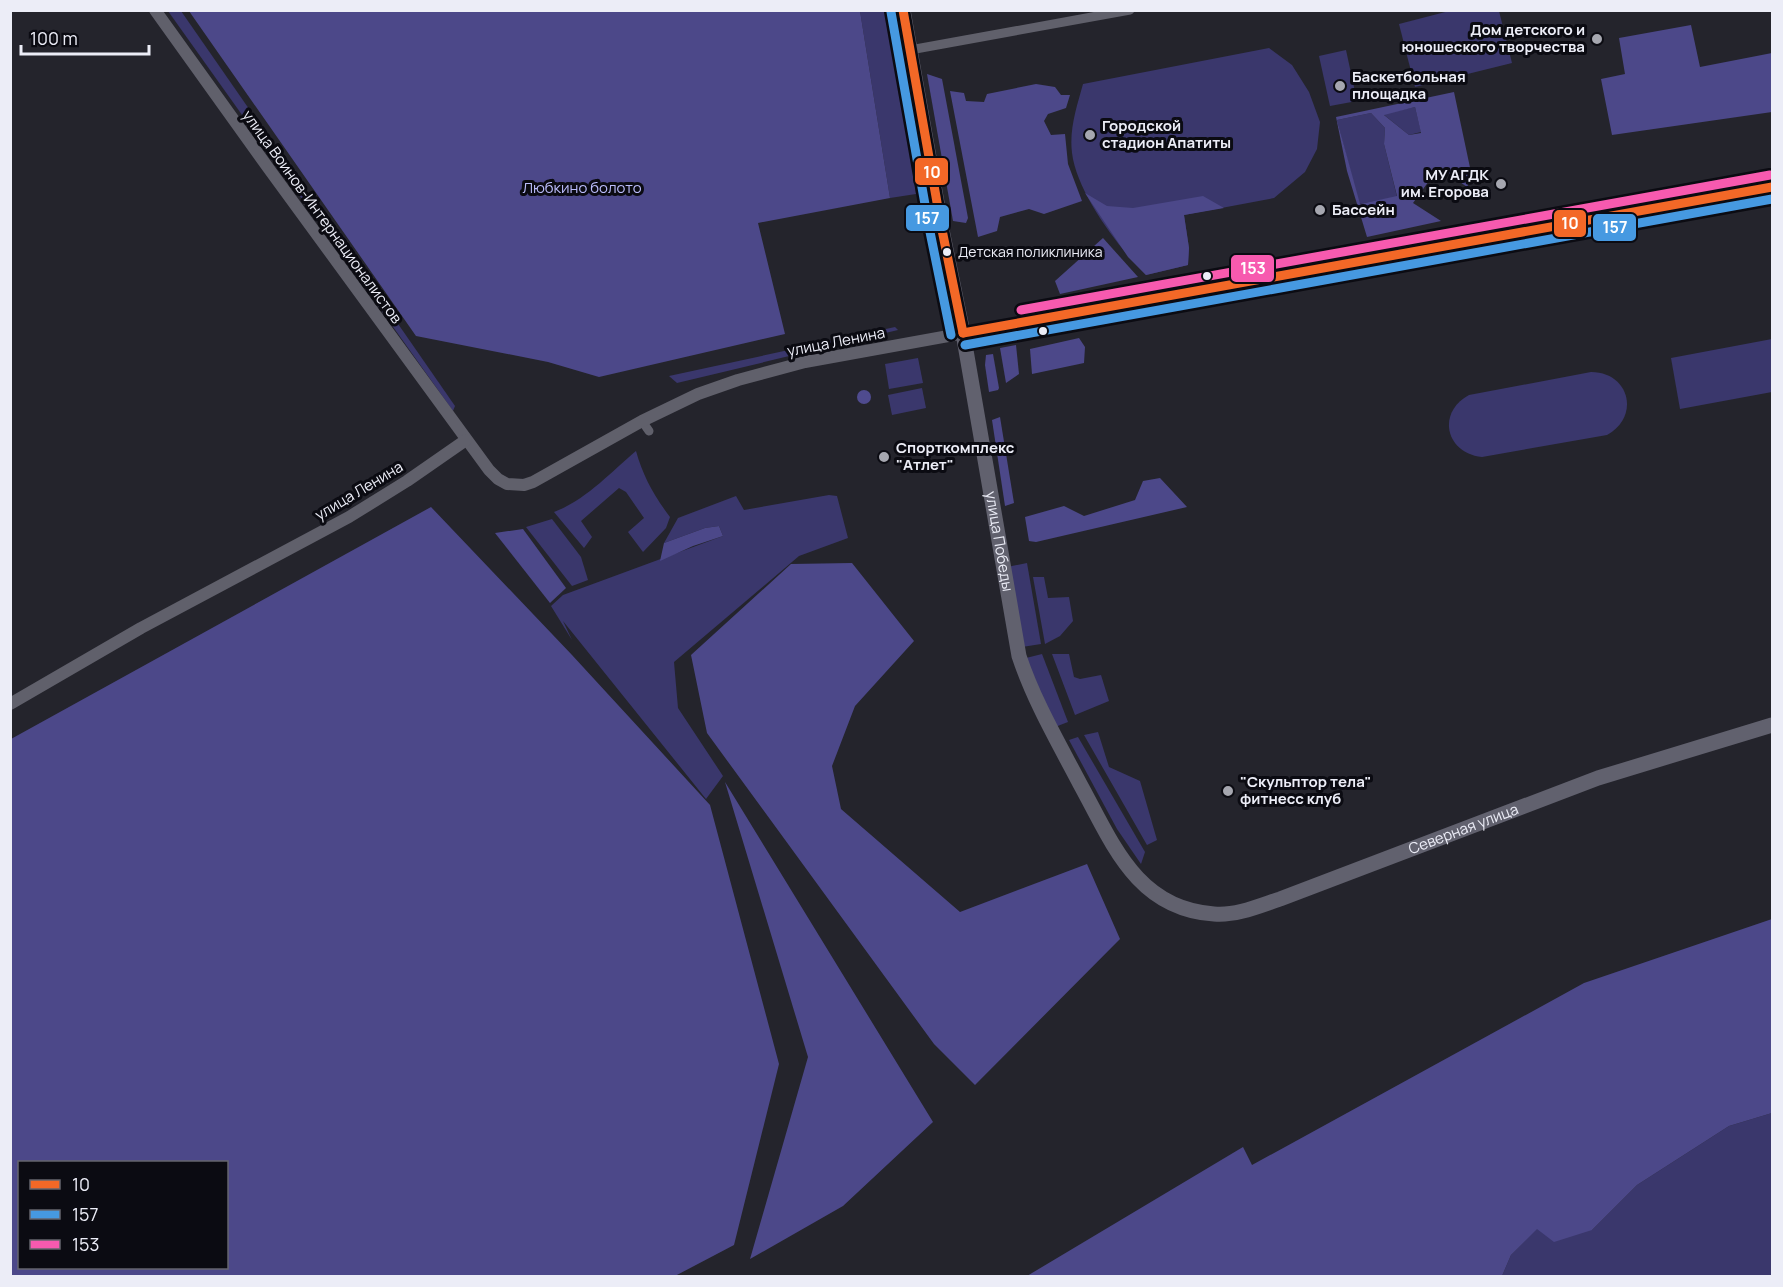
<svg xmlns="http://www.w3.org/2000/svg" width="1783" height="1287" font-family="Manrope,sans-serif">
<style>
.green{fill:#3a376c}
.forest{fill:#4c4889;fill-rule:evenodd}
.water{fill:#4f4b8f}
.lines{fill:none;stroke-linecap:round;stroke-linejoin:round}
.minor{stroke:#60606b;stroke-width:9}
.tertiary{stroke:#60606b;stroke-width:12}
.primary{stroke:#61616e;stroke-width:15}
.bus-1-casing{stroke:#0b0b12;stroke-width:14}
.bus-2-casing{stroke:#0b0b12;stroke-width:14}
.bus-3-casing{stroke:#0b0b12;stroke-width:14}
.bus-1{stroke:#f36827;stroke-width:9}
.bus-2{stroke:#4699e1;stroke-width:9}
.bus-3{stroke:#f75aaf;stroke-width:9}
.poi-dot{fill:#a6a7b0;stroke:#0b0b12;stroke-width:2}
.bus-dot{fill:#ecedf7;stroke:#0b0b12;stroke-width:2}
.labels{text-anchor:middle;stroke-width:6;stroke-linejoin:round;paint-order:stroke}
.bus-label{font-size:14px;fill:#ecedf7;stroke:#0b0b12;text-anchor:start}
.poi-label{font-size:15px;font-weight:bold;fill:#ecedf7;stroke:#0b0b12;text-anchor:start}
.park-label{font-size:15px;fill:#bcbdfc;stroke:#0b0b12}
.street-label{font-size:15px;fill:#ecedf7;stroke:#0b0b12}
.line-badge{stroke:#0b0b12;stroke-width:2}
.badge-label{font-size:16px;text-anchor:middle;font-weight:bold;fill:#fff}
</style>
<rect width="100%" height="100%" fill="#24242c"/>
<g class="green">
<path d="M1453 10 1499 11 1512 63 1415 87 1399 24Z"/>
<path d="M168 11H181L455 406 453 411Z"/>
<path d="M860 11H887L893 19 896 45 901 62V106L908 135 916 194 890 198Z"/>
<path d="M1269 48 1292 65 1309 92 1320 122 1317 149 1305 172 1274 198 1184 215 1189 248 1188 265 1146 275C1118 247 1077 193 1072 153 1069 129 1077 106 1083 84Z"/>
<path d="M1346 50 1357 101 1330 106 1319 56Z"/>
<path d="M1415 107 1421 132 1409 135 1383 114Z"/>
<path d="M1371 113 1385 128 1384 144 1397 197 1359 204 1337 120Z"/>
<path d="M895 327 898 330 677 383 669 376Z"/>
<path d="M1772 339V392L1680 409 1671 358Z"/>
<path d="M918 358 923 383 889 389 885 364Z"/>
<path d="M1591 372C1629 372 1641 416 1607 435L1482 457C1446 453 1436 413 1469 395Z"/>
<path d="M922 388 926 408 892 415 888 395Z"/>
<path d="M636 451C643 476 654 496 670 517L666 528 643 552 628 532 644 518 626 492 619 488 581 521 592 537 584 548 554 512C586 500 611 472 636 451Z"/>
<path d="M829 495 837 496 848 538 799 556 674 662 678 708 723 776 706 799 563 621 572 640 551 606 563 595 723 536 719 526 705 528 664 543 678 518 736 496 744 510Z"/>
<path d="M552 519 581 557 588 580 572 586 526 527Z"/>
<path d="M1027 563 1041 644 1022 647 1007 567Z"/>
<path d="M1033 577H1044L1048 598 1069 597 1073 621 1060 636 1045 644Z"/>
<path d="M1042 654 1068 722 1055 727 1026 658Z"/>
<path d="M1052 654H1069L1074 677 1080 679 1101 675 1109 701 1075 715Z"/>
<path d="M1098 732 1109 767 1140 781 1157 840 1147 845 1084 735Z"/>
<path d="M1078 737 1145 852 1141 864 1117 829 1069 740Z"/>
<path d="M1772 1113V1276H1502L1511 1255 1537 1228 1592 1230 1637 1185 1729 1126Z"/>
</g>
<g class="forest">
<path d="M189 11H860L890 198 758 223 785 334 599 377 548 362 416 336Z"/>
<path d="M1691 25 1700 67 1772 53V112L1612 135 1601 79 1625 74 1619 38Z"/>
<path d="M927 74 942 79 968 218 966 223 953 221Z"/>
<path d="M1036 84 1055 87 1061 95H1070L1066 108 1048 114 1044 121 1051 135 1065 134 1068 164 1082 201 1044 214 1029 209 1000 217 997 231 978 237 950 91 964 93 966 101 984 102 987 94Z"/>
<path d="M1454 92 1472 177 1467 187 1439 167 1413 203 1441 221 1367 237 1347 171 1336 117ZM1415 107 1421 133 1409 135 1384 115ZM1371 113 1385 128 1384 144 1397 196 1360 204 1337 120Z"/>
<path d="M1085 193 1107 206 1133 208 1203 196 1224 208 1184 215 1189 248 1188 265 1146 275 1128 257Z"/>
<path d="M1103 238 1138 277 1060 294 1055 281Z"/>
<path d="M1079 338 1085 347 1084 363 1032 374 1030 349Z"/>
<path d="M1016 345 1019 374 1006 383 1000 348Z"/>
<path d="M993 354 999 388 998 390 989 392 985 365 986 355Z"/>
<path d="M1000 417 1014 503 1005 506 992 420Z"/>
<path d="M1160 478 1187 507 1036 542 1029 541 1025 517 1064 506 1084 516 1135 500 1143 481Z"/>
<path d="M431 507 572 655 710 805 779 1064 734 1245 675 1276H11V739ZM20 1162H226V1268H20Z"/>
<path d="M719 526 723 536 693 546 660 561 664 543 705 528Z"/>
<path d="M523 529 566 588 550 603 495 533Z"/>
<path d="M852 563 914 641 855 706 832 766 841 809 960 912 1087 864 1120 939 975 1085 934 1044 707 733 691 655 791 564Z"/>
<path d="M725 782 933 1122 843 1206 750 1259 808 1057Z"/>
<path d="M1772 919V1113L1729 1126 1637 1185 1592 1230 1554 1242 1537 1229 1511 1255 1502 1276H1027L1243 1147 1252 1165 1584 983Z"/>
</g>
<circle class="water" cx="864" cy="397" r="7"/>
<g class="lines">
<g class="minor">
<path d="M910 50 1130 10"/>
<path d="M642 421 649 431"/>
</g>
<g class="tertiary">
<path d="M155 10 269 169 489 470 498 479 507 484 524 485 533 482 642 421 698 394 738 380 805 362 1772 187"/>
<path d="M10 704 141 628 349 517 407 481 466 440"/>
</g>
<path class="primary" id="s1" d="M903 10 941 225 963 333 1019 656C1034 701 1058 742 1080 784 1112 842 1136 909 1214 914 1236 916 1259 906 1280 899L1598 778 1772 725"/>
<g class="bus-1-casing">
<g id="bus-1">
<path d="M903 10 941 225 963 333"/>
<path d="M963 333 1772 187"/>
</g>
</g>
<g class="bus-2-casing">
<g id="bus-2">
<path d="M891 12 929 227 951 335"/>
<path d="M965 345 1772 199"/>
</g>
</g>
<g class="bus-3-casing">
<path id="bus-3" d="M1021 310 1770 175"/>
</g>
<use href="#bus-1" class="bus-1"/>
<use href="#bus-2" class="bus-2"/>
<use href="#bus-3" class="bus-3"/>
</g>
<g class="poi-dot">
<circle cx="1597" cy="39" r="6"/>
<circle cx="1340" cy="86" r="6"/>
<circle cx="1090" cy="135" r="6"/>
<circle cx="1501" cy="184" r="6"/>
<circle cx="1320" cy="210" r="6"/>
<circle cx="884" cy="457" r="6"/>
<circle cx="1228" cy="791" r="6"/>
</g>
<g class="bus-dot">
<circle cx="947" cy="252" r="5"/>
<circle cx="1207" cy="276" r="5"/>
<circle cx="1043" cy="331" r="5"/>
</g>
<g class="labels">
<g class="bus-label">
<text x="958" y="257">Детская поликлиника</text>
</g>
<g class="poi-label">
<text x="1585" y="35" text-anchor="end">Дом детского и<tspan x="1585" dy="17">юношеского творчества</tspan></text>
<text x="1352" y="82">Баскетбольная<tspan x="1352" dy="17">площадка</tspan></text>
<text x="1102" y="131">Городской<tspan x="1102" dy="17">стадион Апатиты</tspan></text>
<text x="1489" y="180" text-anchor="end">МУ АГДК<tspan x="1489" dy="17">им. Егорова</tspan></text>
<text x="1332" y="215">Бассейн</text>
<text x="896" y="453">Спорткомплекс<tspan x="896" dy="17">"Атлет"</tspan></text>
<text x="1240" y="787">"Скульптор тела"<tspan x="1240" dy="17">фитнесс клуб</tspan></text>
</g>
<g class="park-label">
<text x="582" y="193">Любкино болото</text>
</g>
<g class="street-label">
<text transform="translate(322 217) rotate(54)" y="5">улица Воинов-Интернационалистов</text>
<text transform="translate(836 342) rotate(-11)" y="5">улица Ленина</text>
<text transform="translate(359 491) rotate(-31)" y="5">улица Ленина</text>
<text dy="5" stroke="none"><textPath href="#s1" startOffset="540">улица Победы</textPath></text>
<text dy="5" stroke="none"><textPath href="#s1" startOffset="1260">Северная улица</textPath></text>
</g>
</g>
<g class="line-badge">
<rect x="914" y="157" width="35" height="29" rx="6" fill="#f36827"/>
<rect x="905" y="204" width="45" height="28" rx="6" fill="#4699e1"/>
<rect x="1553" y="209" width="34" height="29" rx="6" fill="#f36827"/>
<rect x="1592" y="213" width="45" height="29" rx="6" fill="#4699e1"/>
<rect x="1230" y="254" width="45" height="29" rx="6" fill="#f75aaf"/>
</g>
<g class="badge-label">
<text x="932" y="178">10</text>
<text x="927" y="224">157</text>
<text x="1570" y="229">10</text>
<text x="1615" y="233">157</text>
<text x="1253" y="274">153</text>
</g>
<rect width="1783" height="1287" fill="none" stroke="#ecedf7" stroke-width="24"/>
<rect x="18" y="1161" width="210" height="108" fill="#0b0b12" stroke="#65656e" stroke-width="1.5"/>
<rect x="30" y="1180" width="30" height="9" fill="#f36827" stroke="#65656e" stroke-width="1.5"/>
<text x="72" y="1191" font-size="18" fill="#ecedf7">10</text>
<rect x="30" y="1210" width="30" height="9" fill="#4699e1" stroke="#65656e" stroke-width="1.5"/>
<text x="72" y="1221" font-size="18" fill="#ecedf7">157</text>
<rect x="30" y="1240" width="30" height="9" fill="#f75aaf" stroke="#65656e" stroke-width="1.5"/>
<text x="72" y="1251" font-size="18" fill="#ecedf7">153</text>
<path d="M21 45v9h128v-9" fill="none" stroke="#ecedf7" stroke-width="3"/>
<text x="30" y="45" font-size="18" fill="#ecedf7" stroke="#0b0b12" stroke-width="4.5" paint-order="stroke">100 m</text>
</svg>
